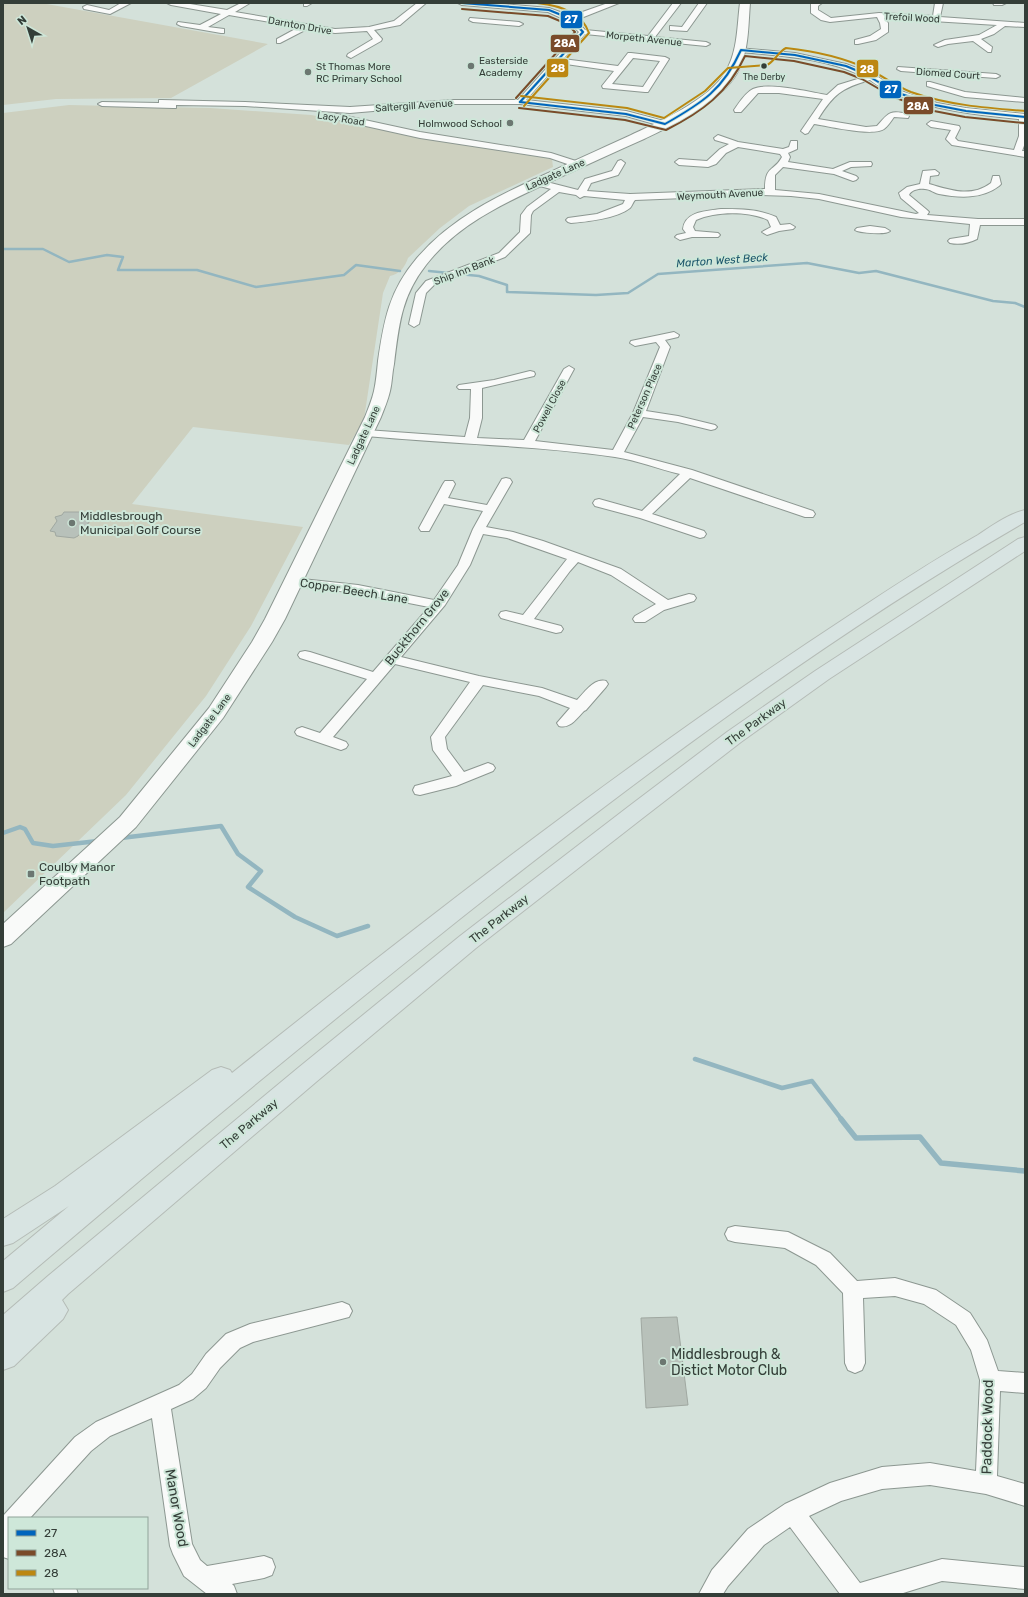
<svg xmlns="http://www.w3.org/2000/svg" width="1028" height="1597" font-family="Rubik,sans-serif">
<style>
.green{fill:#cdd0bf}
.lines{fill:none;stroke-linecap:round;stroke-linejoin:round}
.stream-far2{stroke:#93b6c0;stroke-width:2.5}
.stream-far1{stroke:#93b6c0;stroke-width:4.5}
.stream{stroke:#93b6c0;stroke-width:5.5}
.building{fill:#b8c1ba;stroke:#a0a8a1}
.minor-casing{stroke:#8c9791;stroke-width:2}
.secondary-casing{stroke:#8c9791;stroke-width:2}
.trunk-casing{stroke:#b5bcb7;stroke-width:2}
.minor{fill:#f9faf9;fill-rule:evenodd}
.secondary{fill:#f9faf9;fill-rule:evenodd}
.trunk{fill:#d8e4e2;fill-rule:evenodd}
.bus-1-casing{stroke:#cee7d9;stroke-width:3.5}
.bus-2-casing{stroke:#cee7d9;stroke-width:3.5}
.bus-3-casing{stroke:#cee7d9;stroke-width:3.5}
.bus-1{stroke:#0065bd;stroke-width:2}
.bus-2{stroke:#7a4b2a;stroke-width:2}
.bus-3{stroke:#bc8711;stroke-width:2}
.poi-dot{fill:#6c7771;stroke:#cee7d9;stroke-width:1.5}
.bus-dot{fill:#343e38;stroke:#cee7d9;stroke-width:1.5}
.labels{text-anchor:middle;stroke-width:4;stroke-linejoin:round;paint-order:stroke}
.far-bus-label{font-size:9px;fill:#343e38;stroke:#cee7d9}
.far-street-label{font-size:10px;fill:#343e38;stroke:#cee7d9}
.far-poi-label{font-size:10px;fill:#343e38;stroke:#cee7d9;text-anchor:start}
.far-water-label{font-size:11px;font-style:italic;fill:#1b556a;stroke:#cee7d9}
.poi-label{font-size:12px;fill:#343e38;stroke:#cee7d9;text-anchor:start}
.street-label{font-size:12px;fill:#343e38;stroke:#cee7d9}
.near-poi-label{font-size:14px;fill:#343e38;stroke:#cee7d9;text-anchor:start}
.near-street-label{font-size:14px;fill:#343e38;stroke:#cee7d9}
.line-badge{stroke:#cee7d9;stroke-width:1.5}
.badge-label{font-size:11px;text-anchor:middle;font-weight:bold;fill:#fff}
</style>
<rect width="100%" height="100%" fill="#d4e1da"/>
<g class="green">
<path d="M3 3H41L268 44 171 98 56 99 3 105Z"/>
<path d="M69 105 210 108 311 115 552 159 553 167 469 206 440 228 408 258C405 267 400 274 390 276L383 293 364 419 349 445 193 427 132 504 303 527 251 626 206 696 126 795 3 913V113Z"/>
</g>
<g class="lines">
<g class="stream-far2">
<path d="M3 249H43L69 262 107 255 123 257 118 270H197L256 287 344 275 356 265 400 271"/>
<path d="M429 271 479 276 507 285V292L596 295 628 293 658 274 807 263 859 273 876 271 993 301 1015 303 1025 307"/>
</g>
<g class="stream-far1">
<path d="M3 833 20 827 25 829 33 843 53 846 98 841"/>
<path d="M121 838 221 826 238 854 261 871 248 887 295 917 337 936 368 926"/>
<path d="M695 1059 782 1088 812 1081 842 1120"/>
</g>
<path class="stream" d="M841 1119 856 1138 920 1137 941 1163 1025 1171"/>
</g>
<g class="building">
<path d="M64 512H80L81 514 94 516 78 536 74 538 56 536 55 532 50 531 57 521 55 517 62 515Z"/>
<path d="M677 1317 688 1405 646 1408 641 1318Z"/>
</g>
<g class="lines">
<g class="minor-casing">
<g id="minor">
<path d="M121 3H131L110 14 84 9 83 7 87 5 109 10Z"/>
<path d="M167 3H184L227 10 241 3H250L235 12 335 29 369 27 394 21 417 3H426L400 25 374 30 382 39 381 41 351 58 347 56 348 54 373 39 367 31 335 33 307 29 280 43H277V39L299 27 229 15 208 27 224 29V33H221L181 26 177 24 178 22 200 25 221 14 171 5Z"/>
<path d="M304 3H312L307 6H304Z"/>
<path d="M458 3H489L549 8 571 16 608 3H619L576 20 585 30 648 36 673 3H681L655 37 706 42 710 44 706 46 585 34 563 59 618 66 628 53H631L665 57 669 59 648 92H645L603 88 602 86 614 71 559 63 526 100 626 111 668 122 669 124 668 126 665 127 626 116 520 104H454L350 113 245 106 176 105V108H173L102 106 98 104 102 102 159 103V100H162L245 102 350 107 454 100H518L579 32 568 21 548 12 462 5ZM633 58 660 61 643 87 612 84Z"/>
<path d="M699 3H707L687 31 670 30V26L682 27Z"/>
<path d="M811 3H822L818 6V10L831 18 879 13 933 16 935 3H943L940 17 1025 23V27L1005 26 994 34 981 39 992 47 991 52H988L973 41 948 44 938 47 934 45 945 40 979 35 997 25 884 18 888 23V32L876 40 858 44H855V40L870 36 881 29 880 23 877 17 830 22 821 20 811 13Z"/>
<path d="M993 3H1006L1002 5H994Z"/>
<path d="M470 18 519 22 523 24 519 26 473 22 469 20Z"/>
<path d="M738 48 795 53 846 64 875 75 898 90 937 103 966 108 1025 114V143L1022 151H1025V157L952 145 946 139 951 130 931 127 927 124 931 121 959 126 960 128 955 138 958 141 1014 150 1019 136V119C976 115 934 110 893 94 885 91 877 85 870 80 841 88 833 95 818 119L866 127 877 126C889 112 890 110 908 114L909 116 908 118 894 117C891 121 888 126 884 129 873 137 828 126 814 124L808 133 805 134 801 131 823 99 779 93H758L741 112H735L734 110C739 103 745 93 753 89 768 82 809 92 827 95L838 85 864 77C828 58 781 56 741 52H738Z"/>
<path d="M898 67 996 74 1000 76 996 78 901 71 897 69Z"/>
<path d="M927 82H930L965 92 1025 98V102L965 97 927 86Z"/>
<path d="M337 114 420 132 551 153 579 162 580 164 576 167 550 158 420 138 334 119 333 117 334 115Z"/>
<path d="M718 135 738 142 783 149 789 147 791 141H797V149L788 153 790 157 788 162 833 169 850 162H871L872 164 871 166 851 167 842 171 856 176 858 178 856 180 853 181 834 174 783 167 775 175V190L819 194 916 214 919 213 901 198 899 193 907 187 920 184 923 171 935 170 939 173 938 175 930 176 929 184C950 190 971 198 991 183L993 176H999L1001 184 999 186C982 199 960 198 939 194 934 193 930 189 925 189 919 188 911 190 909 195L927 210 929 212 927 215 978 219H1025V225H980L977 239C969 243 959 245 950 243L948 241 950 239 969 236 970 224 901 217 819 199 791 196 759 195 635 200C633 202 632 206 630 208 618 218 586 222 571 223L568 222 566 220 568 218 597 214 623 204 625 200 584 196 580 198 576 195 559 192 533 211 531 215 530 233 505 257 434 285 426 293 419 324 414 327 409 324 416 293 426 281 499 253 520 232 521 215 527 207 551 189 532 184 530 182 532 180 535 179 578 190 585 179 612 171 618 161 621 160 625 163 618 175 591 183 587 191 630 194 765 189C765 165 774 172 782 157L780 154 738 147 726 153 716 164 708 167 679 165 675 162 679 159 707 161 720 149 729 144 715 140 714 138Z"/>
<path d="M721 209C740 209 759 209 776 217L780 225 790 224 795 227 793 229 779 231 767 235 762 232 771 227 768 220C749 211 716 211 696 220L693 227 695 231 718 233 720 235 718 237H692L680 240 675 237 677 235 686 233 683 229C685 211 707 211 721 209Z"/>
<path d="M870 226 885 228 890 231C886 235 859 233 855 230L857 228Z"/>
<path d="M674 332 679 335 678 337 665 340 670 347 646 411 678 416 715 425 717 427 715 429 711 430 678 422 643 417 624 452 692 470 813 511 815 514 813 517H805L690 478 652 514 704 531 706 534 704 537 700 538 640 518 595 506 593 503 595 500 599 499 642 511 680 474C658 469 637 460 615 457 533 445 449 444 366 436L362 435 360 433 362 431 366 430 465 437 470 418 471 389H459L457 387 459 385 494 380 530 371 534 372 535 374 534 376 482 388V418L477 438 524 440 564 369 569 366 574 369 535 441 613 450 633 413 660 347 656 342 635 346 630 343 631 341Z"/>
<path d="M506 478 510 479 512 482 486 527 513 532 543 541 621 569 668 600 689 594 694 595 696 598 694 601 664 610 645 622H635L633 619 635 616 656 604 611 575 578 562 570 571 534 619 561 626 563 629 561 632 556 633 501 618 499 615 501 612 506 611 523 615 567 559 507 538 483 534 470 565 445 605 401 657 479 676 542 688 577 700C585 692 594 678 606 681L608 684 606 687 586 710 584 711C576 719 570 729 559 726L557 723 570 708 539 696 483 685 445 737 447 749 464 772 488 763 493 765 495 768 493 771 456 786 420 795 415 794 413 790 415 786 452 776 433 750 431 737 470 682 395 664 333 737 346 742 348 745 346 748 341 750 297 735 295 732 297 729 302 727 320 733 367 679 300 658 298 655 300 652 305 651 310 652 373 672 429 607 358 593 293 586 288 585 287 582 288 579 293 578 358 585 434 600 458 565 473 529 483 511 444 504 429 531H421L419 528 443 484 445 481H453L455 484 448 498 487 505 502 479Z"/>
<path d="M735 1226 788 1232 830 1253 857 1281 895 1278 936 1290 970 1313 987 1340 998 1371 1025 1373V1393L1000 1391 997 1476 1025 1484V1506L986 1494 930 1485 882 1489 841 1501 809 1516 860 1583 942 1559 1024 1567 1025 1589 942 1581 900 1594H840L790 1527 764 1545 728 1586 723 1594H699L712 1570 748 1529 785 1504 830 1483 882 1467 930 1463 976 1471 980 1380 971 1350 956 1325 924 1304 895 1296 863 1298 865 1363 862 1370 855 1373 848 1370 845 1363 843 1293 816 1265 785 1248 735 1242 728 1240 725 1234 728 1228Z"/>
<path d="M342 1302 349 1305 352 1311 349 1317 253 1342 240 1348 220 1368 206 1388 193 1399 171 1409 192 1544 200 1560 207 1566 264 1556 272 1559 275 1567 272 1575 264 1578 232 1584 234 1586 237 1594H207L184 1576 173 1554 170 1546 152 1418 110 1436 91 1451 30 1518H9V1559L3 1557V1516L75 1437 96 1422 179 1385 192 1374 206 1354 226 1334 250 1324Z"/>
<path d="M53 1588H76L78 1594H55Z"/>
</g>
</g>
<g class="secondary-casing">
<path id="secondary" d="M740 3H750C748 27 749 52 737 73 718 105 675 124 644 139 614 152 585 166 556 179 509 201 458 223 426 265 401 297 399 325 394 364 392 373 392 383 390 391 388 400 384 409 381 417L285 619 272 642 223 718 136 827 11 944 3 947V924L120 817 209 708 252 642 265 619 365 417C368 409 372 400 374 391 376 382 377 371 378 361 384 320 389 291 417 258 451 218 499 195 546 174 573 161 601 149 629 136 658 122 710 100 726 71 738 50 737 26 740 3Z"/>
</g>
<g class="trunk-casing">
<g id="trunk">
<path d="M1025 510V522C826 637 641 776 461 918 309 1039 160 1162 13 1288L3 1292V1261L69 1206 13 1243 3 1246V1219L55 1186 212 1070 221 1067 230 1070 232 1073C434 912 637 754 853 613 894 586 935 559 978 535 992 526 1008 514 1025 510Z"/>
<path d="M1025 537V551L829 679 741 742 644 817 476 948 316 1082 68 1294 62 1300 68 1310 63 1319 14 1366 3 1370V1315L48 1276 298 1068 460 936 628 807 727 732 815 671 1018 539Z"/>
</g>
</g>
<use href="#minor" class="minor"/>
<use href="#secondary" class="secondary"/>
<use href="#trunk" class="trunk"/>
<g class="bus-1-casing">
<g id="bus-1">
<path d="M462 3 549 10 571 19 583 32 520 102"/>
<path d="M520 102 626 114 665 124C702 103 723 90 741 50L795 55 846 66 865 74 895 92 935 105 966 111 1025 117"/>
</g>
</g>
<g class="bus-2-casing">
<g id="bus-2">
<path d="M462 9 548 16 567 24 575 32 516 98"/>
<path d="M519 108 625 120 666 130C702 112 728 93 745 56L794 61 844 72 862 79 893 97 934 111 965 117 1024 123"/>
</g>
</g>
<g class="bus-3-casing">
<g id="bus-3">
<path d="M521 96 627 108 664 118 705 91 728 68 767 65C775 61 778 52 786 48 814 51 842 57 868 69 883 76 896 86 911 92 947 105 987 108 1025 111"/>
<path d="M524 106 589 33C582 12 557 5 537 3"/>
</g>
</g>
<use href="#bus-1" class="bus-1"/>
<use href="#bus-2" class="bus-2"/>
<use href="#bus-3" class="bus-3"/>
</g>
<g class="poi-dot">
<circle cx="471" cy="66" r="4"/>
<circle cx="308" cy="72" r="4"/>
<circle cx="510" cy="123" r="4"/>
<circle cx="72" cy="523" r="4"/>
<rect x="27" y="870" width="8" height="8" rx="2"/>
<circle cx="663" cy="1362" r="4"/>
</g>
<circle class="bus-dot" cx="764" cy="66" r="3.5"/>
<g class="labels">
<g class="far-bus-label">
<text x="764" y="80">The Derby</text>
</g>
<g class="far-street-label">
<text transform="translate(912 17) rotate(3)" y="4">Trefoil Wood</text>
<text transform="translate(300 25) rotate(10)" y="4">Darnton Drive</text>
<text transform="translate(644 38) rotate(6)" y="4">Morpeth Avenue</text>
<text transform="translate(948 73) rotate(4)" y="4">Diomed Court</text>
<text transform="translate(414 105) rotate(-4)" y="4">Saltergill Avenue</text>
<text transform="translate(341 118) rotate(9)" y="4">Lacy Road</text>
<text transform="translate(555 174) rotate(-24)" y="4">Ladgate Lane</text>
<text transform="translate(720 194) rotate(-3)" y="4">Weymouth Avenue</text>
<text transform="translate(464 270) rotate(-21)" y="4">Ship Inn Bank</text>
<text transform="translate(644 396) rotate(-66)" y="4">Peterson Place</text>
<text transform="translate(549 406) rotate(-62)" y="4">Powell Close</text>
<text transform="translate(363 435) rotate(-65)" y="4">Ladgate Lane</text>
<text transform="translate(209 720) rotate(-53)" y="4">Ladgate Lane</text>
</g>
<g class="far-poi-label">
<text x="479" y="64">Easterside<tspan x="479" dy="12">Academy</tspan></text>
<text x="316" y="70">St Thomas More<tspan x="316" dy="12">RC Primary School</tspan></text>
<text x="502" y="127" text-anchor="end">Holmwood School</text>
</g>
<g class="far-water-label">
<text transform="translate(722 260) rotate(-4)" y="4">Marton West Beck</text>
</g>
<g class="poi-label">
<text x="80" y="520">Middlesbrough<tspan x="80" dy="14">Municipal Golf Course</tspan></text>
<text x="39" y="871">Coulby Manor<tspan x="39" dy="14">Footpath</tspan></text>
</g>
<g class="street-label">
<text transform="translate(354 591) rotate(9)" y="4">Copper Beech Lane</text>
<text transform="translate(417 627) rotate(-51)" y="4">Buckthorn Grove</text>
<text transform="translate(756 722) rotate(-36)" y="4">The Parkway</text>
<text transform="translate(499 919) rotate(-38)" y="4">The Parkway</text>
<text transform="translate(249 1124) rotate(-40)" y="4">The Parkway</text>
</g>
<g class="near-poi-label">
<text x="671" y="1359">Middlesbrough &amp;<tspan x="671" dy="16">Distict Motor Club</tspan></text>
</g>
<g class="near-street-label">
<text transform="translate(987 1427) rotate(-89)" y="5">Paddock Wood</text>
<text transform="translate(177 1508) rotate(80)" y="5">Manor Wood</text>
</g>
</g>
<g class="line-badge">
<rect x="560" y="10" width="23" height="19" rx="4" fill="#0065bd"/>
<rect x="550" y="34" width="30" height="19" rx="4" fill="#7a4b2a"/>
<rect x="546" y="58" width="23" height="20" rx="4" fill="#bc8711"/>
<rect x="856" y="59" width="23" height="19" rx="4" fill="#bc8711"/>
<rect x="879" y="80" width="23" height="19" rx="4" fill="#0065bd"/>
<rect x="903" y="96" width="31" height="19" rx="4" fill="#7a4b2a"/>
</g>
<g class="badge-label">
<text x="571" y="23">27</text>
<text x="565" y="47">28A</text>
<text x="558" y="72">28</text>
<text x="867" y="73">28</text>
<text x="891" y="93">27</text>
<text x="918" y="110">28A</text>
</g>
<rect width="1028" height="1597" fill="none" stroke="#343e38" stroke-width="8"/>
<rect x="8" y="1517" width="140" height="72" fill="#cee7d9" stroke="#90a399"/>
<rect x="16" y="1530" width="20" height="6" fill="#0065bd" stroke="#90a399"/>
<text x="44" y="1537" font-size="12" fill="#343e38">27</text>
<rect x="16" y="1550" width="20" height="6" fill="#7a4b2a" stroke="#90a399"/>
<text x="44" y="1557" font-size="12" fill="#343e38">28A</text>
<rect x="16" y="1570" width="20" height="6" fill="#bc8711" stroke="#90a399"/>
<text x="44" y="1577" font-size="12" fill="#343e38">28</text>
<g transform="translate(28 28) rotate(321)" stroke="#cee7d9" stroke-width="3" paint-order="stroke">
<path d="M0-3L7 15L0 10L-7 15Z" fill="#343e38"/>
<text y="-6" font-size="11" font-weight="bold" text-anchor="middle" fill="#343e38">N</text>
</g>
</svg>
